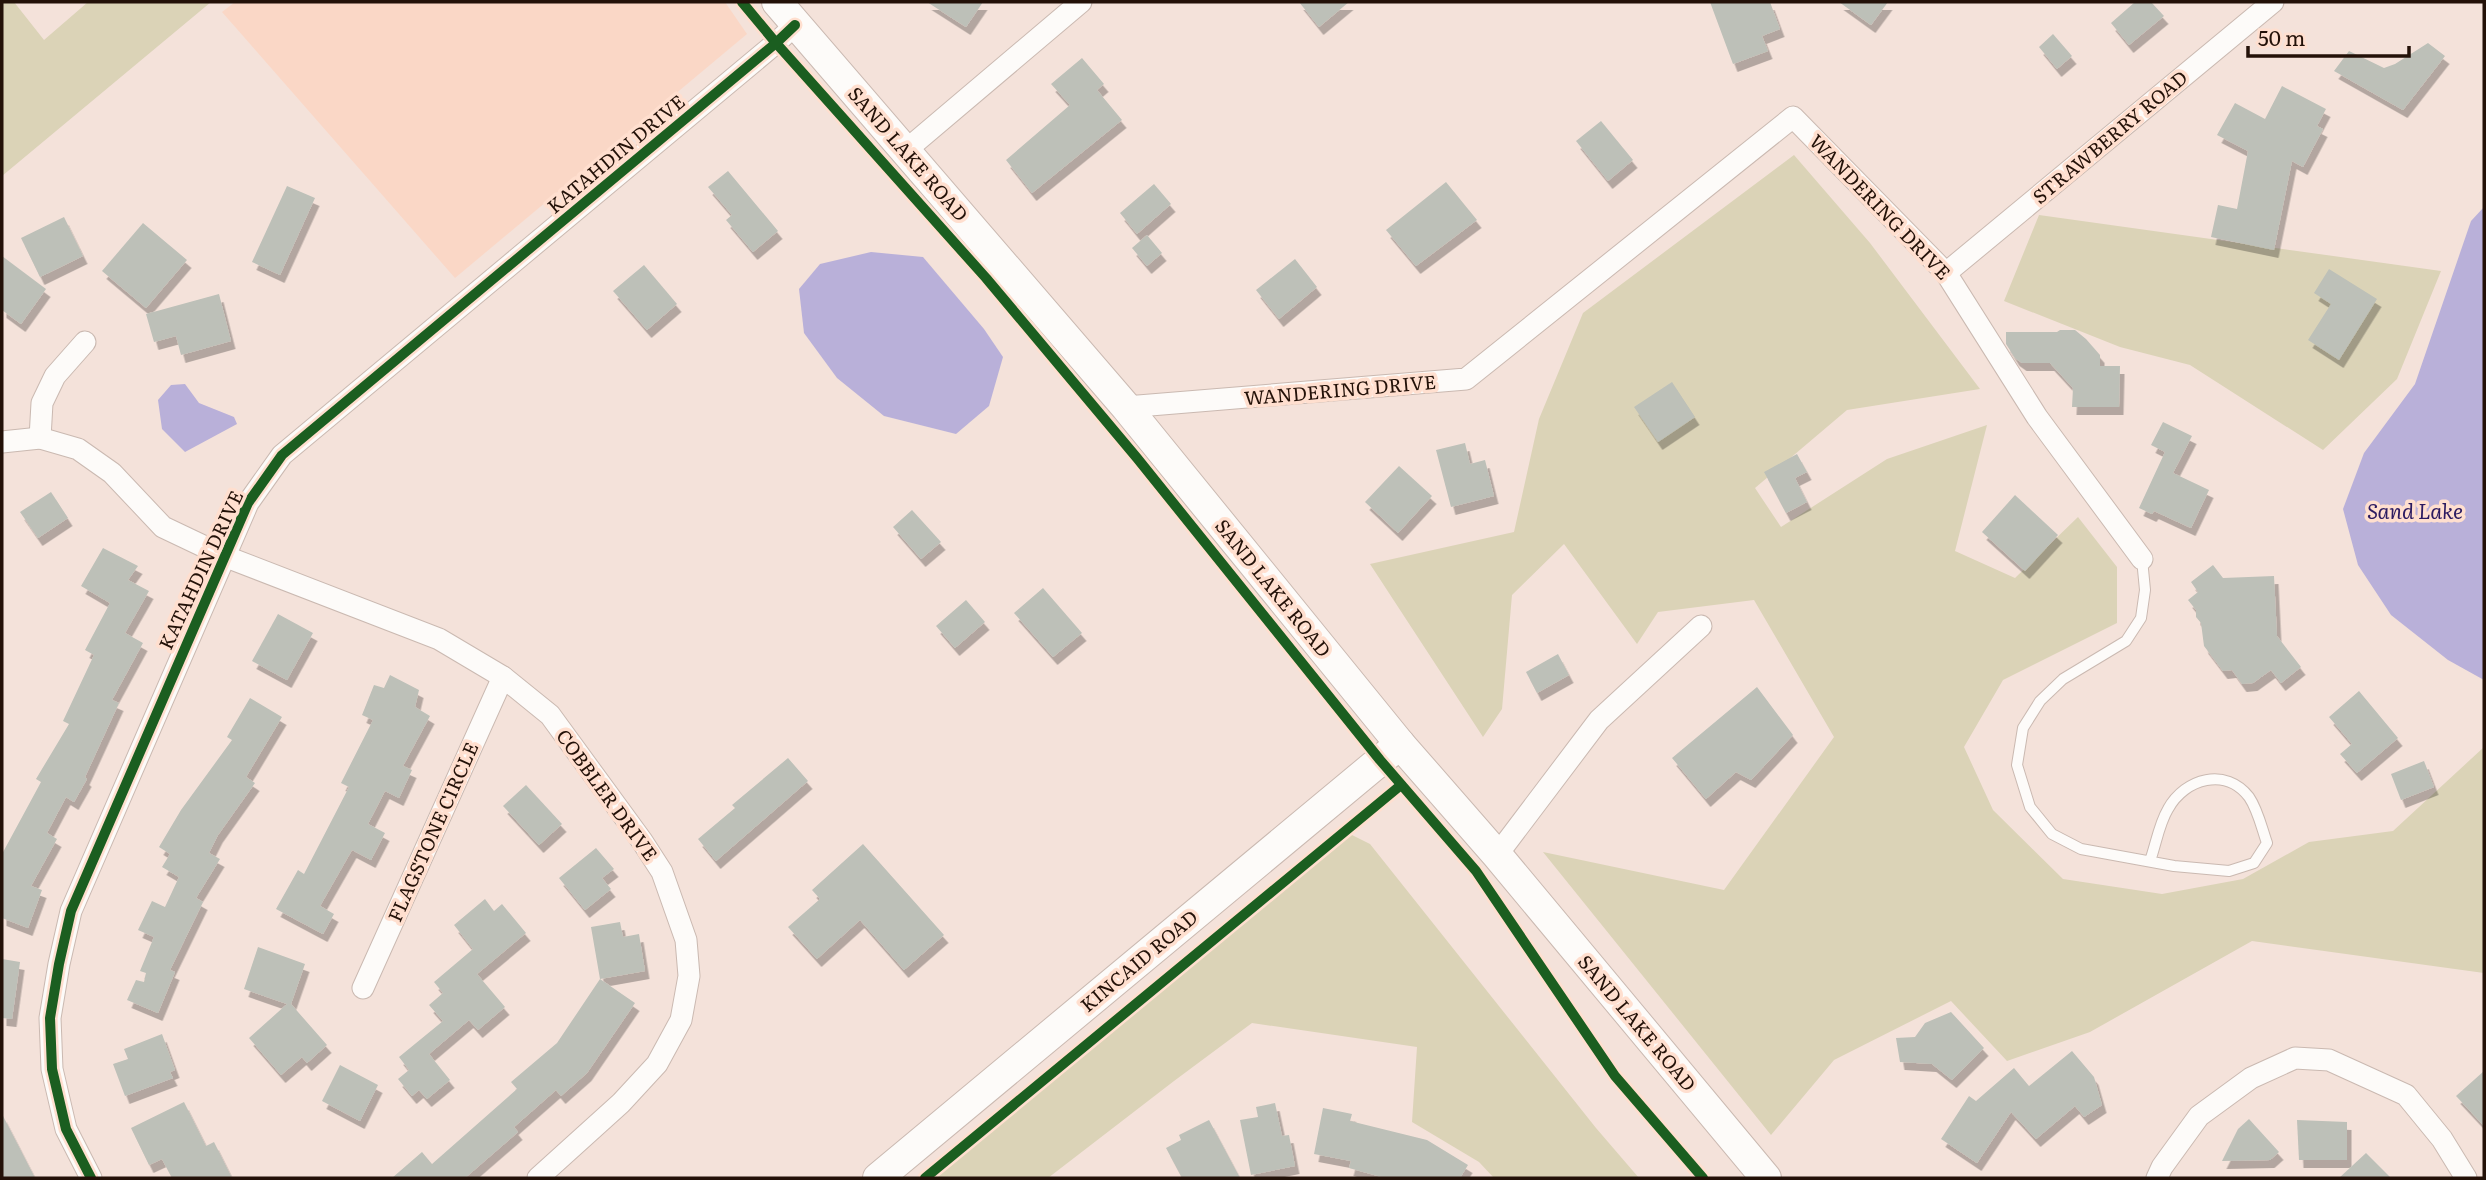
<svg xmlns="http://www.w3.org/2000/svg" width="2486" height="1180" font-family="Literata,serif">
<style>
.built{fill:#fad7c6}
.green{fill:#dbd3b7}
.water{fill:#b9b0d9}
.building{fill:#bdc0b8;filter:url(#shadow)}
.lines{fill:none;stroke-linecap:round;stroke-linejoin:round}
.lane-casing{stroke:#cab9b1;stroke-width:12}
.street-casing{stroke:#cab9b1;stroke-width:23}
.secondary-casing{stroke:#cab9b1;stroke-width:32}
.lane{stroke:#fdfbf9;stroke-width:10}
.street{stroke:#fdfbf9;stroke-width:21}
.secondary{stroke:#fdfbf9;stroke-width:30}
.cycleway-casing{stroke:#ffdfcf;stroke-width:15}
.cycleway{stroke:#1b5e20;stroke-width:10}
.labels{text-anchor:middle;stroke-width:7;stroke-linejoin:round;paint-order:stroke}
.street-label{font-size:19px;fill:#231108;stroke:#ffdfcf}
.water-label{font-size:21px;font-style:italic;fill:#2c1b61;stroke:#ffdfcf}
</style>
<defs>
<filter id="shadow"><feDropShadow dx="4.5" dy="8" stdDeviation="0" flood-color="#0004"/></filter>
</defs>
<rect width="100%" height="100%" fill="#f4e2da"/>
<path class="built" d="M235 2H725L747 34 455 278 222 12Z"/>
<g class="green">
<path d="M2 2H14L44 40 88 2H211L2 176Z"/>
<path d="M1794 155 1870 243 1980 389 1847 410 1755 488 1781 527 1887 459 1987 425 1955 551 2015 578 2078 517 2117 567V623L2003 680 1964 747 1993 810 2063 879 2162 894 2243 879 2309 842 2393 831 2484 747V973L2252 941 2090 1032 2007 1061 1951 1001 1834 1060 1771 1135 1543 852 1724 890 1834 737 1754 600 1658 612 1637 644 1564 544 1512 595 1502 709 1483 737 1370 564 1514 532 1539 419 1583 313Z"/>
<path d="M2039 215 2441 271 2397 379 2323 450 2190 365 2120 347 2004 301Z"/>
<path d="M1350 834 1370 844 1596 1128 1639 1178H1494L1479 1162 1412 1122 1417 1047 1252 1023 1174 1081 1048 1178H929Z"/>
</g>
<g class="water">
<path d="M2484 207V680L2448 660 2391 615 2358 565 2343 509 2364 453 2415 384 2471 221Z"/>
<path d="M871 252 923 257 984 329 1003 357 989 406 956 434 884 416 837 378 804 333 799 289 820 264Z"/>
<path d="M185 384 199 403 234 417 237 424 185 452 162 429 158 400 171 385Z"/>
</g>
<g class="building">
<path d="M927 2H983L966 27Z"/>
<path d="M1299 2H1349L1319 27Z"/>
<path d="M1710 2H1770L1780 29 1762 36 1768 51 1733 64Z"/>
<path d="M1839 2H1888L1871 25Z"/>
<path d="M2135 2H2151L2164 16 2129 45 2111 23Z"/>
<path d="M2053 34 2072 56 2057 69 2039 47Z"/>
<path d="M2428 43 2445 56 2403 110 2334 71 2349 51 2384 68 2395 64Z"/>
<path d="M1082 58 1104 84 1097 90 1122 120 1032 193 1006 160 1070 105 1051 84Z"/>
<path d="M2282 86 2326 109 2317 126 2323 129 2303 167 2292 161 2274 250 2211 237 2218 205 2237 209 2248 151 2217 135 2235 103 2265 119Z"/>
<path d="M1601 121 1633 160 1608 181 1576 141Z"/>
<path d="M728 171 778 231 753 252 726 220 732 215 708 187Z"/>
<path d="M1446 182 1477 220 1416 266 1386 230Z"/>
<path d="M1154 184 1171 204 1137 234 1120 213Z"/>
<path d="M287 186 315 198 280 275 252 262Z"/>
<path d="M64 217 83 256 40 277 21 238Z"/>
<path d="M143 223 187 260 146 308 102 271Z"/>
<path d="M1147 235 1162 253 1147 266 1132 248Z"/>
<path d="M2 256 46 289 21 324 2 310Z"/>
<path d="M1295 259 1317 287 1279 319 1256 290Z"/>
<path d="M644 265 677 304 647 330 613 291Z"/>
<path d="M2329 269 2377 299 2339 360 2308 340 2331 304 2314 293Z"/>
<path d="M219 294 231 341 181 355 176 336 154 342 146 314Z"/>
<path d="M2060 330H2075L2086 339 2100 355V366H2120L2119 407H2072L2073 388 2050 363H2022L2015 358 2006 344V332H2057Z"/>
<path d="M1672 382 1695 417 1658 442 1634 407Z"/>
<path d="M2163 422 2192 436 2173 473 2209 490 2191 528 2154 511 2152 514 2139 508 2165 452 2151 445Z"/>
<path d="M1465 443 1470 464 1485 460 1494 496 1451 507 1436 450Z"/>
<path d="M1797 454 1807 472 1795 478 1807 502 1786 513 1764 472Z"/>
<path d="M1399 466 1432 496 1398 533 1365 502Z"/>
<path d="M51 492 68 518 38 538 20 512Z"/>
<path d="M2015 495 2058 535 2025 571 1982 532Z"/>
<path d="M912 510 941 542 921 559 893 527Z"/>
<path d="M103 548 138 566 128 580 149 591 125 633 143 643 112 700 119 703 85 777 87 779 74 802 66 797 47 833 57 839 31 886 42 890 28 928 2 918V854L41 782 36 779 69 724 63 721 94 655 85 650 110 603 81 586Z"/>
<path d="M2213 565 2223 578 2274 576 2277 636 2301 667 2281 683 2271 670 2253 683 2242 684 2232 670 2223 671 2204 646 2201 623 2196 617V610L2188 600 2198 592 2191 582Z"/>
<path d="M1043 588 1082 633 1053 657 1014 613Z"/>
<path d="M966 600 985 622 955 648 936 626Z"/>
<path d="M278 614 313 633 287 680 252 661Z"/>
<path d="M1558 654 1569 675 1537 693 1526 672Z"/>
<path d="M390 675 419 690 415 707 430 716 403 766 412 770 399 798 385 791 368 824 385 833 371 860 352 850 320 906 334 914 323 934 276 909 298 870 304 874 349 787 341 783 373 720 362 715 374 685 384 688Z"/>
<path d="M1757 687 1793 735 1751 780 1736 772 1706 799 1672 758Z"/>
<path d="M2359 691 2398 738 2357 773 2340 754 2352 744 2329 717Z"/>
<path d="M250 698 282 717 246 777 255 783 218 835 209 853 220 859 196 898 203 902 170 970 175 972 158 1013 127 1000 136 980 144 982 146 973 140 971 154 937 138 930 152 901 165 907 179 877 162 867 170 854 159 847 181 810 232 740 227 737Z"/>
<path d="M788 758 808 781 716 861 698 839 735 808 732 805Z"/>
<path d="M2424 761 2434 787 2401 800 2391 774Z"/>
<path d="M526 785 562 824 539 845 503 806Z"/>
<path d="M863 844 944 935 904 970 860 920 817 959 788 927 820 899 812 890Z"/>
<path d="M596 848 614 869 602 878 611 889 585 910 559 878Z"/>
<path d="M485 899 494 911 502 904 526 933 477 974 505 1007 478 1030 469 1020 429 1054 450 1080 427 1099 419 1090 412 1096 398 1079 409 1070 399 1057 443 1021 429 1005 443 993 434 982 473 949 454 925Z"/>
<path d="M620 922 623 937 639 934 645 971 600 979 591 927Z"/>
<path d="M258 947 305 964 291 1004 327 1045 307 1063 302 1057 281 1075 249 1038 287 1004 244 989Z"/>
<path d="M2 959 20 962 12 1019 2 1018Z"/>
<path d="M600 979 635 1003 587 1073 561 1096 556 1090 514 1127 518 1132 465 1178H392L422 1152 432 1164 517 1089 511 1082 557 1043Z"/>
<path d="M1951 1012 1984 1048 1952 1080 1932 1064 1900 1062 1896 1038 1915 1037 1925 1023Z"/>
<path d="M162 1034 175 1070 170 1072 173 1078 125 1096 113 1064 128 1059 124 1049Z"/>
<path d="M2072 1051 2094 1077 2102 1105 2084 1117 2075 1106 2036 1139 2011 1112 1977 1163 1941 1139 1969 1096 1976 1101 2014 1068 2029 1086Z"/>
<path d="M340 1065 378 1085 360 1121 322 1101Z"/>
<path d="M2484 1071V1126L2456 1096Z"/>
<path d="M184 1102 206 1146 214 1142 232 1178H172L162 1159 149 1165 131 1128Z"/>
<path d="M1275 1103 1282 1136 1289 1135 1295 1166 1251 1175 1240 1120 1258 1117 1256 1107Z"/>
<path d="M1323 1108 1352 1114 1350 1121 1427 1140 1468 1165 1460 1178H1385L1349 1168 1351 1161 1314 1154Z"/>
<path d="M2 1114 35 1178H2Z"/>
<path d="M2249 1119 2279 1152 2270 1160 2222 1161 2238 1129Z"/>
<path d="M1209 1120 1240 1178H1182L1166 1148 1181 1140 1179 1135Z"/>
<path d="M2297 1120 2347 1122V1160H2299Z"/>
<path d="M2366 1153 2391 1178H2339Z"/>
</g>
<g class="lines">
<g class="lane-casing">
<path id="lane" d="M2142 559 2145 590 2141 618 2126 641 2063 679 2040 701 2023 728 2017 765 2030 807 2052 834 2081 849 2174 866 2229 871 2254 863 2267 843C2262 829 2258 810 2249 797 2226 767 2185 778 2168 809 2159 824 2156 844 2150 861"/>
</g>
<g class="street-casing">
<g id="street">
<path d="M905 151 1081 2"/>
<path d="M1946 273 2273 2"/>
<path d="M1126 407 1466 379 1793 117 1946 273 2037 417 2142 559"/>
<path d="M40 438 42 403 55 376 85 342"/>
<path d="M2 442 40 438 78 449 112 473 163 527 224 556 439 639 503 677 550 715 642 841 662 872 686 940 689 976 681 1020 657 1064 621 1103 538 1178"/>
<path d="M1497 855 1599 720 1701 626"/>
<path d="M363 988 503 677"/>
<path d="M91 1178 66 1129 52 1069 50 1018 59 964 71 911 248 503 282 455 776 43 795 25"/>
<path d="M2157 1178 2162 1167 2199 1116 2251 1078 2295 1058 2329 1060 2406 1095 2442 1139 2466 1178"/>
</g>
</g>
<g class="secondary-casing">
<g id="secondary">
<path d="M777 2 1126 407 1400 744 1497 855 1766 1178"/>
<path d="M878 1178 1400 744"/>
</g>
</g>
<use href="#lane" class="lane"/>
<use href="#street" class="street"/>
<use href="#secondary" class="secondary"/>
<g class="cycleway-casing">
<g id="cycleway">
<path d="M742 2 776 43 986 278 1137 458 1380 760 1476 871 1615 1076 1703 1178"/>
<path d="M91 1178 66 1129 52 1069 50 1018 59 964 71 911 248 503 282 455 776 43 795 25"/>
<path d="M925 1178 1401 785"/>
</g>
</g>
<use href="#cycleway" class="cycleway"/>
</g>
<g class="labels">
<g class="street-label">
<text transform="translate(2110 137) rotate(-40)" y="7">STRAWBERRY ROAD</text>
<text transform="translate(616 154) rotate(-40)" y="7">KATAHDIN DRIVE</text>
<text transform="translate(908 154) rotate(49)" y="7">SAND LAKE ROAD</text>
<text transform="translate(1880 207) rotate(46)" y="7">WANDERING DRIVE</text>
<text transform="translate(1340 390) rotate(-5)" y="7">WANDERING DRIVE</text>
<text transform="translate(201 570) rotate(-65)" y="7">KATAHDIN DRIVE</text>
<text transform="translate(1273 588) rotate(51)" y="7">SAND LAKE ROAD</text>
<text transform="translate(607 795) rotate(54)" y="7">COBBLER DRIVE</text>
<text transform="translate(433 832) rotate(-66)" y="7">FLAGSTONE CIRCLE</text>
<text transform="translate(1139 961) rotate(-40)" y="7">KINCAID ROAD</text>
<text transform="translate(1637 1023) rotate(50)" y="7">SAND LAKE ROAD</text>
</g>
<g class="water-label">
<text x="2415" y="519">Sand Lake</text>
</g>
</g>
<rect width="2486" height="1180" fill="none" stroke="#231108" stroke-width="7"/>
<path d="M2248 46v10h161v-10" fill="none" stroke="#231108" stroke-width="3.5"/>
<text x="2258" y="46" font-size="21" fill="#231108" stroke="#ffdfcf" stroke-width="5" paint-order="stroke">50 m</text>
</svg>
